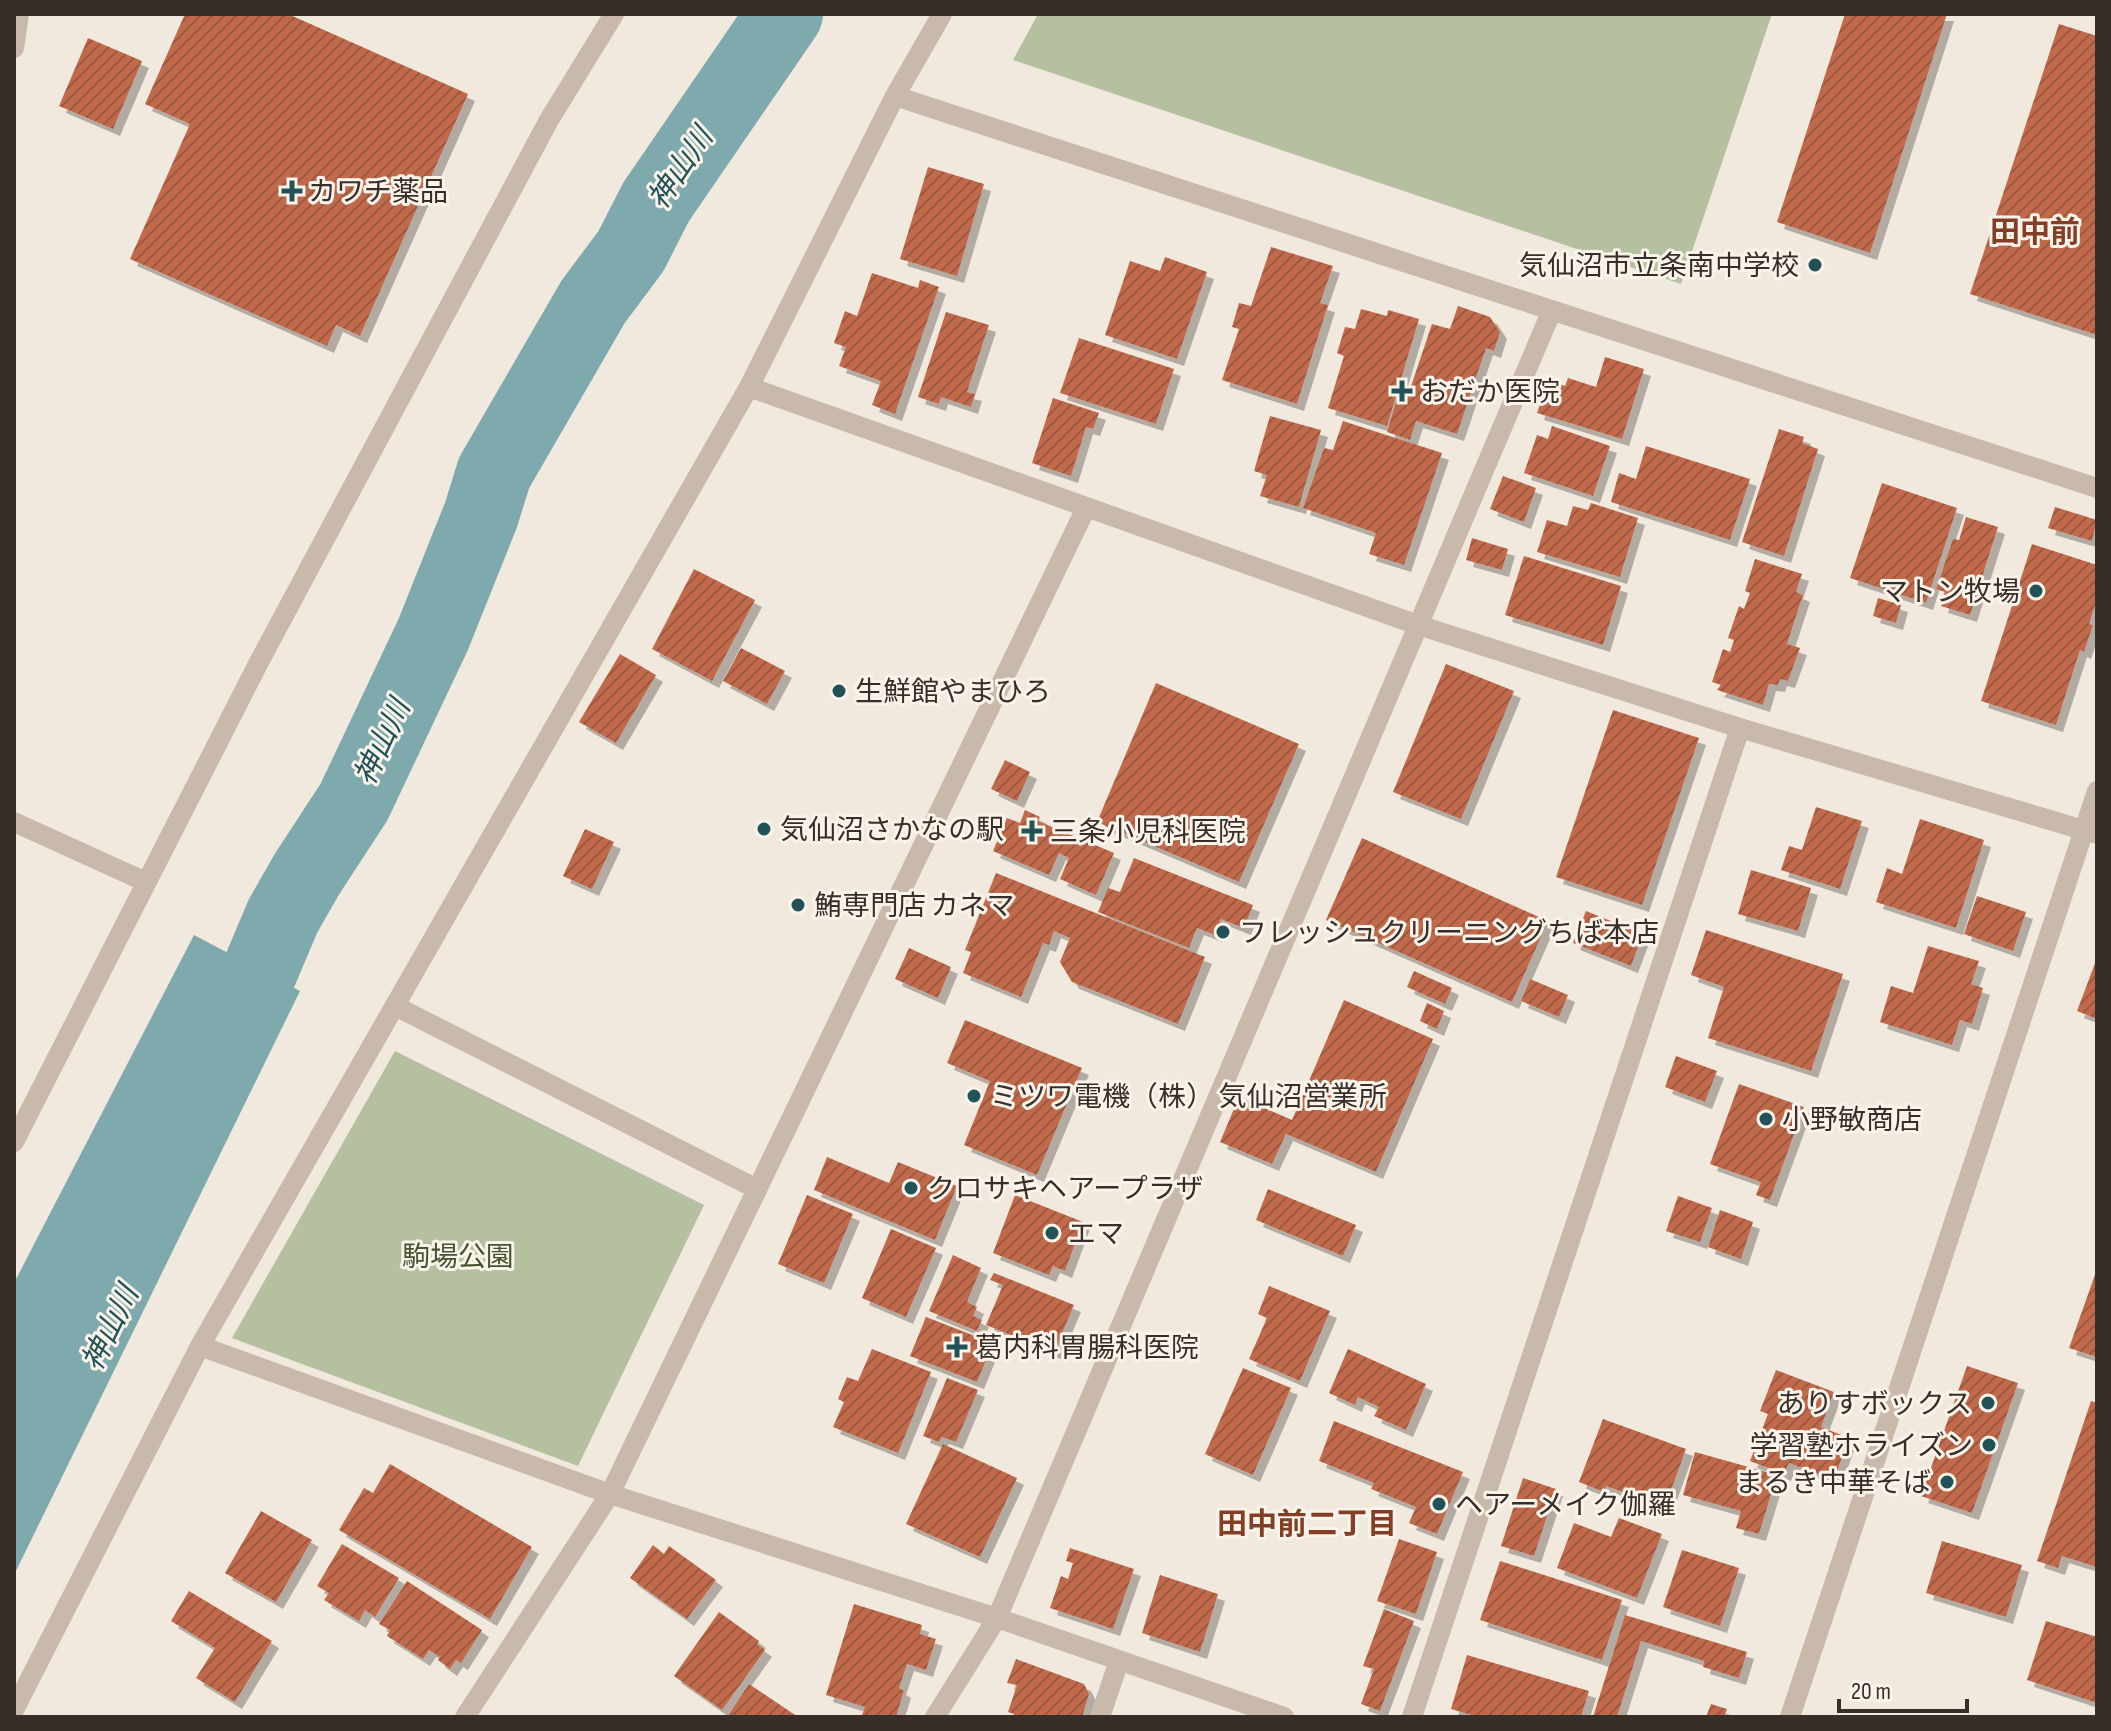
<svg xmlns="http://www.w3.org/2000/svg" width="2111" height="1731" font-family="'Sofia Sans Condensed','Noto Sans JP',sans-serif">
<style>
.park{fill:#b4c09e}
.water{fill:#7eaaad}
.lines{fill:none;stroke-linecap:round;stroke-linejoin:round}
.river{stroke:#7eaaad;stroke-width:76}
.building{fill:url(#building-hatch);filter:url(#shadow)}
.minor{stroke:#c9b9aa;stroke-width:20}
.tertiary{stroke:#c9b9aa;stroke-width:20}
.poi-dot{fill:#205257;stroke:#f9f3ea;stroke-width:3}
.labels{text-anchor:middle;stroke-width:6;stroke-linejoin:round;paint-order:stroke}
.poi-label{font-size:28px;fill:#372e29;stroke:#f9f3ea;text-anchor:start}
.park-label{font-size:28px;fill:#45542e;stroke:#f9f3ea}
.water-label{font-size:30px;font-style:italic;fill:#205257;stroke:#f9f3ea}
.neighbourhood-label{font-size:30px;font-weight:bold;fill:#833e25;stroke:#f9f3ea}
</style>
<defs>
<pattern id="building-hatch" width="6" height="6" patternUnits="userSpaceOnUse" patternTransform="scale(2)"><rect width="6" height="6" fill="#c16b4c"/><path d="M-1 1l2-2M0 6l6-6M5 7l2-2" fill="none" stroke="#9e583f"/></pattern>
<filter id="shadow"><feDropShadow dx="7" dy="7" stdDeviation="0" flood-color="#0004"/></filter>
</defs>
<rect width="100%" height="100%" fill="#f1e9de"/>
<g class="park">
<path d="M1038 14H1772L1681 284 1013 60Z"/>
<path d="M395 1051 704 1205 578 1466 232 1338Z"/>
</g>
<path class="water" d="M194 935 300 991 14 1575V1283Z"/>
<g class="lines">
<path class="river" d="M220 1065 283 916 307 874 354 802 433 635 481 515 494 473 593 302 631 251 656 202 785 14"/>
</g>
<g class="building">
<path d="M185 14H288L468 94 360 336 336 325 327 346 130 259 190 124 145 104Z"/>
<path d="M1845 14H1947L1870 253 1777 222Z"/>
<path d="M2059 24 2097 36V335L1970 294Z"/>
<path d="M88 38 142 61 113 129 59 106Z"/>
<path d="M928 167 984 184 957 276 900 259Z"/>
<path d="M1271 247 1333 266 1320 303 1328 305 1297 404 1222 380 1239 329 1232 327 1239 303 1251 306Z"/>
<path d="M1165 257 1207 272 1177 359 1105 335 1130 261 1160 271Z"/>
<path d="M872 273 918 288 920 280 939 287 895 414 872 405 881 381 839 366 846 347 834 343 845 311 857 316Z"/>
<path d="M1458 306 1490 317 1500 332 1494 351 1486 348 1457 434 1416 421 1410 440 1387 432 1397 399 1406 401 1432 324 1450 329Z"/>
<path d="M1361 309 1387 316 1388 310 1419 319 1387 426 1328 408 1344 356 1337 353 1345 327 1355 329Z"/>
<path d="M946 312 989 325 967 392 975 394 971 407 941 397 939 404 918 397Z"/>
<path d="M1079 338 1174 369 1156 424 1060 393Z"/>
<path d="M1605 357 1644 369 1622 439 1537 413 1548 380 1565 386 1568 378 1596 387Z"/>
<path d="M1053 398 1099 413 1093 429 1086 427 1071 476 1032 463Z"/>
<path d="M1270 416 1321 430 1299 507 1260 496 1267 475 1254 471Z"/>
<path d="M1343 421 1442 453 1404 565 1369 554 1376 533 1303 508 1324 448 1333 450Z"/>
<path d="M1552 426 1610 446 1593 496 1524 473 1537 435 1548 439Z"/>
<path d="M1779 429 1804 437 1802 443 1818 449 1784 556 1742 542Z"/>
<path d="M1646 446 1750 479 1730 540 1611 502 1619 473 1636 479Z"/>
<path d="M1503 476 1536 488 1524 522 1490 509Z"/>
<path d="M1882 483 1957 508 1926 603 1850 578Z"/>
<path d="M1591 503 1638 518 1620 577 1537 552 1547 520 1567 526 1573 506 1588 510Z"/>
<path d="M2055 507 2097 520 2092 541 2048 528Z"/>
<path d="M1966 517 1998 527 1970 615 1941 606 1945 592 1936 589 1953 539 1959 540Z"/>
<path d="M1472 538 1508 549 1502 570 1466 560Z"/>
<path d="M2032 544 2097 565V599L2089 624 2093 625 2084 652 2080 650 2056 725 1981 701Z"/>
<path d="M1524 556 1621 586 1603 645 1505 615Z"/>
<path d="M1755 559 1802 574 1796 592 1803 595 1787 644 1800 648 1788 681 1780 679 1778 685 1769 684 1763 705 1717 690 1721 685 1712 682 1723 649 1730 652 1734 640 1728 638 1739 606 1744 609 1750 593 1745 591Z"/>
<path d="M694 569 755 600 712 681 652 649Z"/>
<path d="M1878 598 1901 605 1896 623 1873 616Z"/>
<path d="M741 648 785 671 767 704 723 681Z"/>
<path d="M620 654 656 675 616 743 579 722Z"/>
<path d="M1446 664 1514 691 1461 819 1393 792Z"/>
<path d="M1156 683 1299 744 1239 882 1097 822Z"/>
<path d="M1613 710 1699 738 1642 905 1556 877Z"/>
<path d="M1005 760 1030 772 1017 801 991 789Z"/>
<path d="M1816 807 1862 821 1840 889 1781 870 1789 846 1802 850Z"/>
<path d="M1025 810 1040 817 1038 821 1114 853 1096 895 1060 879 1069 858 1059 853 1049 875 993 851 1007 818 1020 823Z"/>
<path d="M1920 819 1984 840 1956 928 1876 902 1887 868 1902 874Z"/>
<path d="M585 829 614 842 592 889 563 876Z"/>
<path d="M1362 838 1548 921 1512 1002 1326 920Z"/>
<path d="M1134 858 1253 905 1244 928 1221 919 1215 935 1197 928 1189 948 1098 912 1108 888 1120 892Z"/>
<path d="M1751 870 1811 888 1798 931 1738 914Z"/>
<path d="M996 873 1205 957 1178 1024 1072 982 1060 962 1070 938 1054 931 1049 945 1043 943 1021 997 963 973 971 952 965 950Z"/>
<path d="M1977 896 2026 912 2013 951 1964 934Z"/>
<path d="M1586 911 1643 934 1631 966 1573 943Z"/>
<path d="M1706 930 1843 974 1811 1071 1708 1038 1724 987 1691 975Z"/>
<path d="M1928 946 1979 961 1971 984 1983 988 1972 1024 1960 1020 1952 1045 1880 1022 1891 986 1913 993Z"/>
<path d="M909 948 951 967 938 998 895 979Z"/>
<path d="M2097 958V1019L2077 1011Z"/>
<path d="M1414 971 1452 988 1445 1004 1407 987Z"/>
<path d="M1530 979 1568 995 1559 1017 1521 1001Z"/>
<path d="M1344 1000 1433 1039 1376 1172 1286 1134 1272 1164 1220 1142 1239 1097 1292 1120Z"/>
<path d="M1427 1003 1444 1011 1437 1029 1420 1021Z"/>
<path d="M965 1020 1082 1068 1037 1175 964 1145 990 1081 947 1063Z"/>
<path d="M1676 1056 1717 1071 1705 1102 1665 1087Z"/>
<path d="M1739 1084 1804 1107 1770 1200 1756 1195 1761 1182 1710 1164Z"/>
<path d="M827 1157 889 1183 898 1162 957 1186 935 1240 814 1190Z"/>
<path d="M1268 1189 1356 1225 1343 1256 1256 1220Z"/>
<path d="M807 1195 853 1214 824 1283 778 1264Z"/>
<path d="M1015 1195 1083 1222 1065 1271 1053 1266 1049 1275 993 1253Z"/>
<path d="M1678 1196 1712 1208 1700 1242 1666 1231Z"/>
<path d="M1720 1210 1753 1222 1741 1259 1708 1247Z"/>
<path d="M891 1229 936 1248 906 1317 862 1298Z"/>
<path d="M953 1255 981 1268 967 1302 977 1307 973 1316 982 1320 977 1331 929 1311Z"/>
<path d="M2097 1269V1357L2069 1348Z"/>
<path d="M994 1273 1074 1305 1054 1352 986 1325 1003 1285 990 1280Z"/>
<path d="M1269 1286 1330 1311 1300 1381 1249 1359 1267 1318 1258 1314Z"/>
<path d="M926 1317 993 1343 977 1382 910 1356Z"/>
<path d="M872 1349 931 1372 898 1453 833 1427 844 1402 838 1399 847 1377 858 1381Z"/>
<path d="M1348 1349 1426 1384 1406 1430 1374 1416 1379 1407 1358 1397 1355 1405 1329 1393Z"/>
<path d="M1967 1366 2018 1383 1972 1513 1921 1496Z"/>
<path d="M1243 1368 1291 1388 1253 1475 1205 1454Z"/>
<path d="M1776 1370 1834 1392 1821 1427 1849 1438 1834 1480 1789 1463 1784 1474 1750 1461 1768 1414 1760 1411Z"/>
<path d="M947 1378 978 1390 956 1442 942 1437 939 1442 923 1436Z"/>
<path d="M2091 1401 2097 1403V1567L2062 1556 2058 1568 2037 1561Z"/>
<path d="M1603 1419 1686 1449 1665 1507 1606 1486 1604 1492 1579 1482Z"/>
<path d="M1334 1421 1463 1472 1437 1534 1409 1523 1416 1507 1371 1489 1374 1483 1319 1461Z"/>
<path d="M943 1444 1017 1478 980 1557 906 1524Z"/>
<path d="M1695 1452 1777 1475 1759 1534 1736 1528 1741 1511 1683 1495Z"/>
<path d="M390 1464 532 1547 490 1619 339 1530 364 1488 373 1493Z"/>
<path d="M1523 1478 1556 1489 1534 1556 1501 1546Z"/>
<path d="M261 1511 312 1540 276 1602 225 1573Z"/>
<path d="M1619 1518 1662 1534 1637 1598 1557 1568 1574 1523 1611 1537Z"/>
<path d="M1399 1539 1437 1552 1416 1614 1377 1601Z"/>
<path d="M1942 1541 2022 1565 2006 1617 1926 1593Z"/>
<path d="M342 1544 399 1578 375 1617 365 1610 359 1621 324 1600 329 1593 317 1586Z"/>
<path d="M653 1545 664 1554 669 1546 716 1580 687 1619 630 1578Z"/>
<path d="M1070 1548 1134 1569 1113 1629 1050 1608 1061 1576 1068 1579 1073 1563 1066 1561Z"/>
<path d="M1682 1550 1739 1568 1720 1626 1663 1607Z"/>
<path d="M1500 1561 1622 1600 1602 1660 1480 1620Z"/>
<path d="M1160 1575 1218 1594 1200 1652 1142 1633Z"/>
<path d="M407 1581 482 1630 461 1663 456 1660 450 1669 438 1660 440 1657 429 1650 423 1659 387 1636 390 1630 379 1624Z"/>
<path d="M189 1591 272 1641 235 1702 196 1678 215 1648 171 1621Z"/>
<path d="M854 1604 922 1625 920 1634 936 1639 926 1670 907 1664 899 1688 904 1691 896 1717H870L862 1715 865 1707 826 1695Z"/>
<path d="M1384 1609 1414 1621 1380 1711 1361 1704 1374 1669 1363 1666Z"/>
<path d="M719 1612 759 1641 757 1644 765 1650 722 1710 674 1676Z"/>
<path d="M1625 1615 1747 1652 1739 1678 1703 1667 1704 1661 1641 1641 1617 1717H1593Z"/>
<path d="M2046 1621 2097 1637V1703L2027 1680Z"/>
<path d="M1467 1655 1589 1691 1581 1717H1478L1451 1709Z"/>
<path d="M1016 1659 1084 1684 1089 1694 1082 1717H1013L1014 1714 1008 1712 1017 1685 1007 1683Z"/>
<path d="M749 1684 798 1717H727Z"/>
<path d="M1711 1704 1727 1709 1724 1717H1706Z"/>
</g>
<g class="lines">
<g class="minor">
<path d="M895 96 2097 488"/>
<path d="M749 387 1418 625 1740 728 2097 834"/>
<path d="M14 822 146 882"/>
<path d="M395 1006 757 1189"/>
<path d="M14 1142 259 662 549 120 614 14"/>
<path d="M200 1346 610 1494 997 1618 1284 1717"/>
<path d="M14 1710 200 1346 749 387 895 96 942 14"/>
<path d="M465 1717 610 1494 1086 508"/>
<path d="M935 1717 997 1618 1552 310"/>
<path d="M1100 1717 1119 1661"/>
<path d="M1412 1717 1740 728"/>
<path d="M1790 1717 2097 791"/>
</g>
<path class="tertiary" d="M14 48 19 14"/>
</g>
<g class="poi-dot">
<path d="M288 179h8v8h8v8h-8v8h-8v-8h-8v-8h8z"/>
<circle cx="1815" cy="265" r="8"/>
<path d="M1398 379h8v8h8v8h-8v8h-8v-8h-8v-8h8z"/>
<circle cx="2036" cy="591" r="8"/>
<circle cx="839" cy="691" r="8"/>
<circle cx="764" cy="829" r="8"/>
<path d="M1028 819h8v8h8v8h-8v8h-8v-8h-8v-8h8z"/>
<circle cx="798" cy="905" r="8"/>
<circle cx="1223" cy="932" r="8"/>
<circle cx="974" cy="1096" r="8"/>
<circle cx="1766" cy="1119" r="8"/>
<circle cx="911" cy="1188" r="8"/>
<circle cx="1052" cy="1233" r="8"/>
<path d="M953 1335h8v8h8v8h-8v8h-8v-8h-8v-8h8z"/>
<circle cx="1988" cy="1403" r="8"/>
<circle cx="1989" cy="1445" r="8"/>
<circle cx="1947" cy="1482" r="8"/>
<circle cx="1439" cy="1504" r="8"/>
</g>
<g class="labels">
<g class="poi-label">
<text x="308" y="201">カワチ薬品</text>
<text x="1799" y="275" text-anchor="end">気仙沼市立条南中学校</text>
<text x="1420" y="401">おだか医院</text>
<text x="2020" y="601" text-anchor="end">マトン牧場</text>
<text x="855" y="701">生鮮館やまひろ</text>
<text x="780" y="839">気仙沼さかなの駅</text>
<text x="1050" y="841">三条小児科医院</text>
<text x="814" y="915">鮪専門店 カネマ</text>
<text x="1239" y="942">フレッシュクリーニングちば本店</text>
<text x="990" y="1106">ミツワ電機（株） 気仙沼営業所</text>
<text x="1782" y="1129">小野敏商店</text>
<text x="927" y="1198">クロサキヘアープラザ</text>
<text x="1068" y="1243">エマ</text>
<text x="975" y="1357">葛内科胃腸科医院</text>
<text x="1972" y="1413" text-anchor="end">ありすボックス</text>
<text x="1973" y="1455" text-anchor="end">学習塾ホライズン</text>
<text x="1931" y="1492" text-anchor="end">まるき中華そば</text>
<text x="1455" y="1514">ヘアーメイク伽羅</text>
</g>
<g class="park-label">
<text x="458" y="1266">駒場公園</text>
</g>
<g class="water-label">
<text transform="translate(680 168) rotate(-56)" y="10">神山川</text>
<text transform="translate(382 742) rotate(-65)" y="10">神山川</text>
<text transform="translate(110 1328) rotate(-64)" y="10">神山川</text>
</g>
<g class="neighbourhood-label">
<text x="2035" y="242">田中前</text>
<text x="1307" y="1534">田中前二丁目</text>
</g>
</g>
<rect width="2111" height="1731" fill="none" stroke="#372e29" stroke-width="32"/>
<path d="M1839 1699v12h128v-12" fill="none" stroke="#372e29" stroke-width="4"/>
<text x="1851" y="1699" font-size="24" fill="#372e29" stroke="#f9f3ea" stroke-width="6" paint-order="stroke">20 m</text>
</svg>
